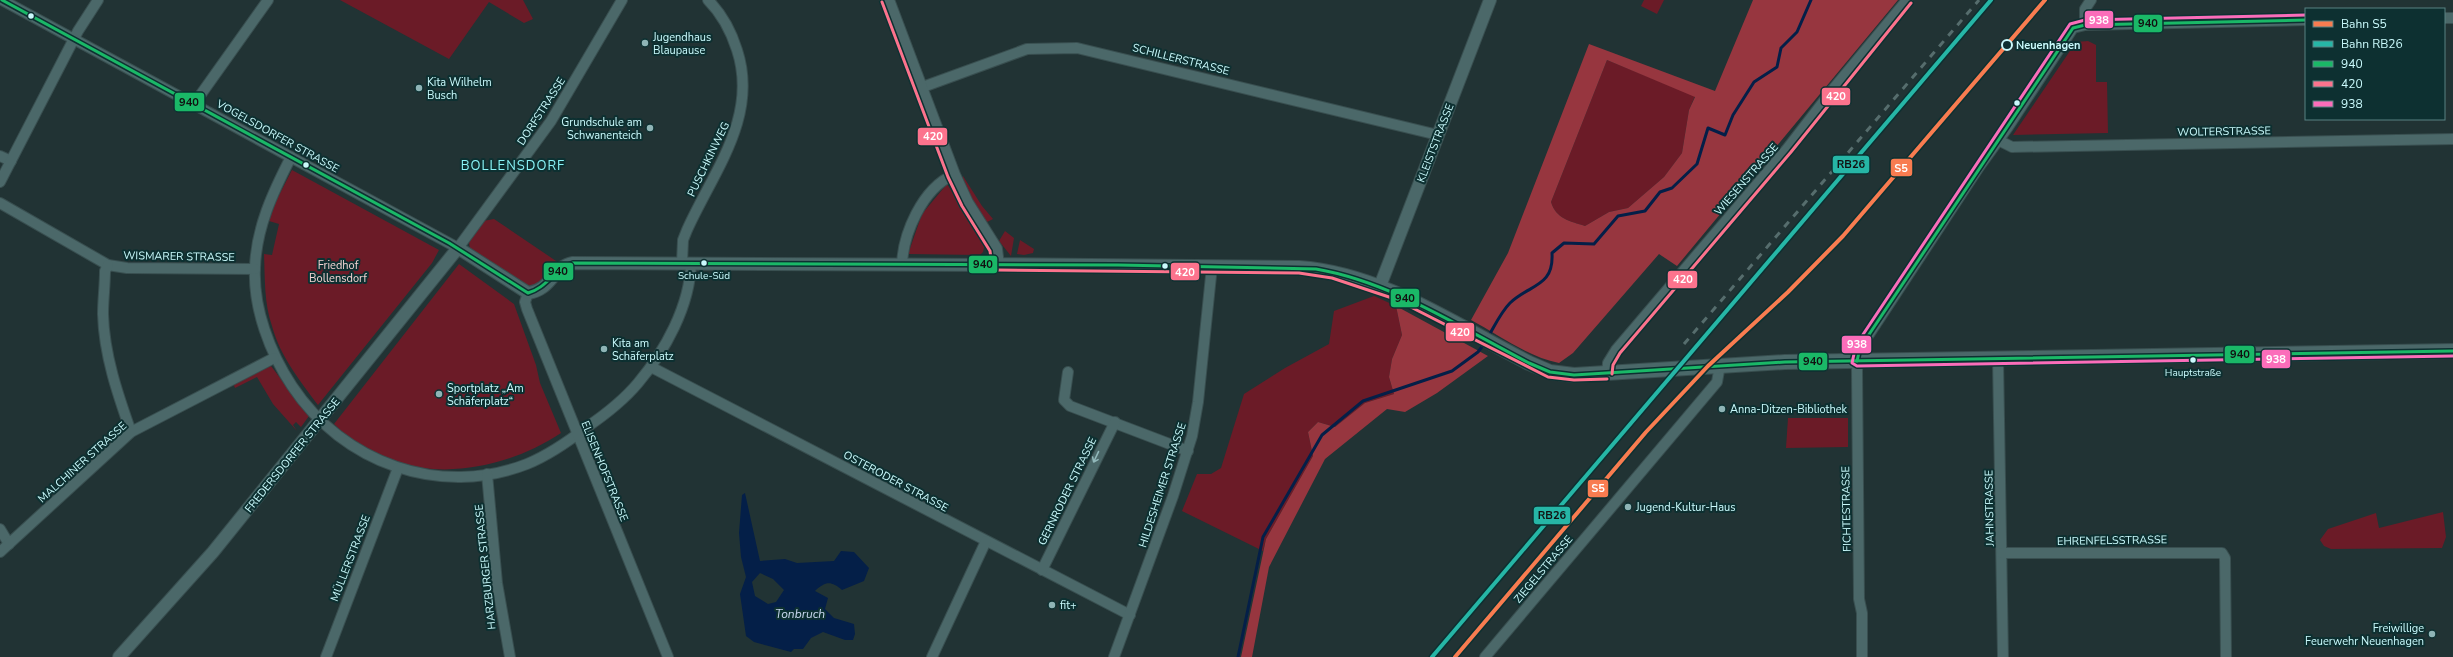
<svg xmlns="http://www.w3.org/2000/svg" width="2453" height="657" font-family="'Nunito Sans',sans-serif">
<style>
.green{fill:#6b1b27}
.forest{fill:#97363f;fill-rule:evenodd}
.water{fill:#041f48;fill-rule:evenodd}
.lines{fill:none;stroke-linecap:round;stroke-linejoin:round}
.stream{stroke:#041f48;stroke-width:3}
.minor-casing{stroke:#394f50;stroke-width:12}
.tertiary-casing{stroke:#394f50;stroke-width:14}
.secondary-casing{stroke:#394f50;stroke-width:16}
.minor{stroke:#4b6869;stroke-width:10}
.tertiary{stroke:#4b6869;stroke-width:12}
.secondary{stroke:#4b6869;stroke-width:14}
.rail{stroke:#566d6d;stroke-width:3;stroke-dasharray:7 7;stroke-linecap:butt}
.bus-1-casing{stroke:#0d3031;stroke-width:6}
.bus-2-casing{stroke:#0d3031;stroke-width:6}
.bus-3-casing{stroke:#0d3031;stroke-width:6}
.bus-1{stroke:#1ab867;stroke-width:3}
.bus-2{stroke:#fc738d;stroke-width:3}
.bus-3{stroke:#fb6dba;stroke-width:3}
.rail-1-casing{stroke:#0d3031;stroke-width:7}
.rail-2-casing{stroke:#0d3031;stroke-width:7}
.rail-1{stroke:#f87c50;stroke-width:4}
.rail-2{stroke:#26b6a6;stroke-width:4}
.oneway{stroke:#91b8ba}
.bus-dot{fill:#cafafc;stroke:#0d3031;stroke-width:1.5}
.poi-dot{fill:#8fb4b6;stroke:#0d3031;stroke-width:1.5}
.stop-dot{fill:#0d3031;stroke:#cafafc;stroke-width:2}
.labels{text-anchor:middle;stroke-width:4;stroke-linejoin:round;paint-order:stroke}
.bus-label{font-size:10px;fill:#cafafc;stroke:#0d3031}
.poi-label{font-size:11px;fill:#cafafc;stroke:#0d3031;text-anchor:start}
.stop-label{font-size:11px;font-weight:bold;fill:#cafafc;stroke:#0d3031;text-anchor:start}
.street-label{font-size:11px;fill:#cafafc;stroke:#0d3031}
.park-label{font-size:11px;fill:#f4d4d3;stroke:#0d3031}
.water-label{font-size:12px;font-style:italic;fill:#c7d6ed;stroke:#0d3031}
.quarter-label{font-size:13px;letter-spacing:1px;fill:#8af4f7;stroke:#0d3031}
.line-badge{stroke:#0d3031;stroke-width:1.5}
.badge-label{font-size:11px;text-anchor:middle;font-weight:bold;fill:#fff}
.pale-badge-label{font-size:11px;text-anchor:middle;font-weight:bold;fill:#111}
</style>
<rect width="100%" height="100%" fill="#213334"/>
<g class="green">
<path d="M340 0H523L533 19 524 23 489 2 449 59Z"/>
<path d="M1644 0H1664L1657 14 1641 6Z"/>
<path d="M2088 41 2096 45V82H2107L2108 133 2013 135 2076 42Z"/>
<path d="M1607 60 1695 96 1689 110 1682 153 1664 177 1628 208 1609 212 1585 226C1570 221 1556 219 1551 202Z"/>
<path d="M292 170 439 250 432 263 318 405C300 381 280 356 272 326 264 303 265 278 264 254L272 255 279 224 269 221 276 201Z"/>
<path d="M963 176 982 206 993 219 987 222C980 215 960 183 963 176Z"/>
<path d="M947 184 985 243 983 252 980 255 908 254 922 214Z"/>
<path d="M494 219 559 263 544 282 529 288 470 250 469 242 483 221Z"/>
<path d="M1005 231 1014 238 1011 256 999 241Z"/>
<path d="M1020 240 1034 249 1033 253 1024 255 1017 254Z"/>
<path d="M459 264 514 304 536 365 540 383 561 433C491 479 396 487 334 424Z"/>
<path d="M1374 296 1396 306 1402 335 1392 359 1389 377 1394 394 1365 403 1335 427 1318 422 1308 432 1313 456 1266 539 1263 551 1182 511 1197 474H1211L1221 468 1244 394 1285 368 1329 344 1334 311Z"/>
<path d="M271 366 309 416 301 427 296 422 293 425 297 431 273 404 257 377 235 388 233 383Z"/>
<path d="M1788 418H1848V447L1786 448Z"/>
<path d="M2443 512 2446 537 2442 548 2331 549 2324 546 2320 540 2328 529 2376 513 2379 528Z"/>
</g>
<g class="forest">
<path d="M1753 0H1898L1677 266 1659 254 1573 353 1559 363C1528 357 1499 335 1471 320L1508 253 1589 44 1715 91ZM1607 60 1695 97 1689 110 1682 153 1664 177 1628 208 1609 212 1585 226C1570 221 1556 219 1551 202Z"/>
<path d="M1396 306 1488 356 1437 393 1405 412 1387 409 1325 459 1269 567 1252 657H1241L1266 539 1313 456 1308 432 1318 422 1335 427 1365 403 1394 394 1389 377 1392 359 1402 335Z"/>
</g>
<path class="water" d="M745 493 760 561 785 559 797 563 834 561 841 551 854 552 869 568 864 581 842 590C831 581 826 581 815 591L828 598 825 609 834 618 854 624 855 634 853 640H845L823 632 811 638 803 649H794L791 652 754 642 746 636 740 594 746 577 741 557 739 533 742 495ZM760 573 773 579 784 590 776 602 768 604 755 596 752 582Z"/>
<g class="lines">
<g class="stream">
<path d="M1488 337C1494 327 1501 312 1510 303 1530 284 1554 287 1552 253L1564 243 1594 244 1618 216 1645 211 1660 192 1672 188 1697 164 1708 128 1725 135 1733 115 1754 82 1777 67 1781 48 1797 32 1811 0"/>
<path d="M1238 657 1263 537 1322 435 1363 401 1452 371 1478 352 1484 344"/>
</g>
<g class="minor-casing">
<g id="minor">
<path d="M2 0 458 248 551 121 622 0"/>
<path d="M2444 18H2453"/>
<path d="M2085 25V9L2091 0"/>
<path d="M920 88 1027 49 1077 48 1438 135"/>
<path d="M194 104 268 0"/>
<path d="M1998 140 2012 147 2453 139"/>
<path d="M0 156 11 161"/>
<path d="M291 157C273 192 256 228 255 268 253 308 270 353 292 386 343 463 440 498 527 464 549 455 569 441 587 427 606 414 623 401 638 383 665 351 690 306 691 263"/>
<path d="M0 182 78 31 98 0"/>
<path d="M0 203 108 265 127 268 255 269"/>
<path d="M682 263 683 240 687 230C713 172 759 117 737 50 731 31 722 14 708 0"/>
<path d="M108 265 105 271C105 285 103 300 103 314 104 355 118 395 131 432"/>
<path d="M902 265C903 234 922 189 953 175"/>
<path d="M528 293 525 302 527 309 668 657"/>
<path d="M1998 359 2003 657"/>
<path d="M651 367 1130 615"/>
<path d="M1068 372 1064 400 1070 406 1188 451"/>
<path d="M1607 374 1608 363 1616 350 1787 149 1834 88 1907 0"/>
<path d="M487 474 497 583 510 657"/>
<path d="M0 529 9 544"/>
<path d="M0 552 131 432 274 358"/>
<path d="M2002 553H2222L2225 558 2226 657"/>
<path d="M1042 570 1115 422"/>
<path d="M326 657 398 468"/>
<path d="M932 657 986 541"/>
<path d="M1114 657 1173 496 1192 436 1198 402 1212 266"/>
<path d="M1485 657 1717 382 1720 365"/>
<path d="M1862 657V613L1859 599 1857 370 1860 348 1979 167 2008 127 2073 28 2085 25 2306 20"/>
</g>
</g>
<g class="tertiary-casing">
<g id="tertiary">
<path d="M1380 286 1490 0"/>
<path d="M119 657 213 552 458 248 528 293C552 290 552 267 573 263L997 265"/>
</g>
</g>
<g class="secondary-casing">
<path id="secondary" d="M887 0 953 175 966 203 995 249 997 265 1299 268C1383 274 1456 326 1529 363L1550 372 1574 375 1785 362 2453 351"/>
</g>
<use href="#minor" class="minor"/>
<use href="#tertiary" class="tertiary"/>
<use href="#secondary" class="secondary"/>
<path class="rail" d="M1684 344 1979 0"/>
<g class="bus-1-casing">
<g id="bus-1">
<path d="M2 0 449 243 528 293C547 288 554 269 573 263L1118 265 1316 269C1392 282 1461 328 1529 363L1550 372 1574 375 1785 362 2453 351"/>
<path d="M1857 361 1860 348 2073 28 2085 25 2306 20"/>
</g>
</g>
<g class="bus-2-casing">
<g id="bus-2">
<path d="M882 2 948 177 962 206 990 251 992 266"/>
<path d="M997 270 1299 273 1332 278 1395 299 1548 377 1574 380 1607 379"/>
<path d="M1612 374 1613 365 1620 353 1791 152 1911 3"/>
</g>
</g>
<g class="bus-3-casing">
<path id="bus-3" d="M2306 15 2085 20 2070 24 1856 345 1852 363 1857 366 2453 356"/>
</g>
<use href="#bus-1" class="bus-1"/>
<use href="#bus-2" class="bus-2"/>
<use href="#bus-3" class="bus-3"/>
<g class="rail-1-casing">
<path id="rail-1" d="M1455 657 1646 432 1708 366 1788 292 1843 236 2045 0"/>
</g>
<g class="rail-2-casing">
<path id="rail-2" d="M1432 657 1991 0"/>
</g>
<use href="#rail-1" class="rail-1"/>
<use href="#rail-2" class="rail-2"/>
</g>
<defs><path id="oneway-shaft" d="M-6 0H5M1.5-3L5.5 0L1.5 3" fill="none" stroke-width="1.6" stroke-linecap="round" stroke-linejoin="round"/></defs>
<use class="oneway" href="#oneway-shaft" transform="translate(1096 457) rotate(115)"/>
<g class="bus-dot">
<circle cx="31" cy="16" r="3.5"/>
<circle cx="2017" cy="103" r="3.5"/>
<circle cx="306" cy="165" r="3.5"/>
<circle cx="704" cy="263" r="3.5"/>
<circle cx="1165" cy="266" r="3.5"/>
<circle cx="2193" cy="360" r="3.5"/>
</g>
<g class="poi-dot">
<circle cx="645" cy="43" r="4"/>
<circle cx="419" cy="88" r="4"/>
<circle cx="650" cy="128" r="4"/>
<circle cx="604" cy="349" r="4"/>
<circle cx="439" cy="394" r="4"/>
<circle cx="1722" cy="409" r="4"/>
<circle cx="1628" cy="507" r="4"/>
<circle cx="1052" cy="605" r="4"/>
<circle cx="2432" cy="634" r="4"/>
</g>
<circle class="stop-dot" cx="2007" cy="45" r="5"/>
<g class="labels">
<g class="bus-label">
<text x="704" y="279">Schule-Süd</text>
<text x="2193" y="376">Hauptstraße</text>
</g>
<g class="poi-label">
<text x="653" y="41">Jugendhaus<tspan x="653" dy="13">Blaupause</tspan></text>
<text x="427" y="86">Kita Wilhelm<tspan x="427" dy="13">Busch</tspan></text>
<text x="642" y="126" text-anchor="end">Grundschule am<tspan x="642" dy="13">Schwanenteich</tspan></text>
<text x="612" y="347">Kita am<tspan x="612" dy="13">Schäferplatz</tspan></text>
<text x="447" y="392">Sportplatz „Am<tspan x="447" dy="13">Schäferplatz“</tspan></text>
<text x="1730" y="413">Anna-Ditzen-Bibliothek</text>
<text x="1636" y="511">Jugend-Kultur-Haus</text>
<text x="1060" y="609">fit+</text>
<text x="2424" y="632" text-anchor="end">Freiwillige<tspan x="2424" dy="13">Feuerwehr Neuenhagen</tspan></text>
</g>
<g class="stop-label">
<text x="2016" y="49">Neuenhagen</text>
</g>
<g class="street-label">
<text transform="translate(1181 59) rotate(14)" y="4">SCHILLERSTRASSE</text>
<text transform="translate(541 111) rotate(-57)" y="4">DORFSTRASSE</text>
<text transform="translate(2224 131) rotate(-1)" y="4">WOLTERSTRASSE</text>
<text transform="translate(278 136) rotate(29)" y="4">VOGELSDORFER STRASSE</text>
<text transform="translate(1435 143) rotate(-69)" y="4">KLEISTSTRASSE</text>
<text transform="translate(708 159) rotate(-64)" y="4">PUSCHKINWEG</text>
<text transform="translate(1746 179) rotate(-49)" y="4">WIESENSTRASSE</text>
<text transform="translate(179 256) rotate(1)" y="4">WISMARER STRASSE</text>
<text transform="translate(292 455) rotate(-51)" y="4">FREDERSDORFER STRASSE</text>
<text transform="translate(82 462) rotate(-42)" y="4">MALCHINER STRASSE</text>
<text transform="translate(605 471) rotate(68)" y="4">ELISENHOFSTRASSE</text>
<text transform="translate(896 481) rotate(28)" y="4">OSTERODER STRASSE</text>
<text transform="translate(1162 485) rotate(-72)" y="4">HILDESHEIMER STRASSE</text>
<text transform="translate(1067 491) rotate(-64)" y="4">GERNRODER STRASSE</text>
<text transform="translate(1989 508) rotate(-91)" y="4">JAHNSTRASSE</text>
<text transform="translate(1846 509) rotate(-91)" y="4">FICHTESTRASSE</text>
<text transform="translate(2112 540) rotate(-1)" y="4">EHRENFELSSTRASSE</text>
<text transform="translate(350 558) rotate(-69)" y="4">MÜLLERSTRASSE</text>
<text transform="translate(485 567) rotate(-96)" y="4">HARZBURGER STRASSE</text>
<text transform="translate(1543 569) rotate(-50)" y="4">ZIEGELSTRASSE</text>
</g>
<g class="park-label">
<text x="338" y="269">Friedhof<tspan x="338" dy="13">Bollensdorf</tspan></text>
</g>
<g class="water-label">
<text x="800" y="618">Tonbruch</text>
</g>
<g class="quarter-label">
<text x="513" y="170">BOLLENSDORF</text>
</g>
</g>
<g class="line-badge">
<rect x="2084" y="10" width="30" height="19" rx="4" fill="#fb6dba"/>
<rect x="2133" y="14" width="30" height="19" rx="4" fill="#1ab867"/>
<rect x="1821" y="87" width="30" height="19" rx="4" fill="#fc738d"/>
<rect x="174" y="92" width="31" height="20" rx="4" fill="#1ab867"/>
<rect x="917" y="127" width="31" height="19" rx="4" fill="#fc738d"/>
<rect x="1832" y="155" width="38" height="19" rx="4" fill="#26b6a6"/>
<rect x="1890" y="158" width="23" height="19" rx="4" fill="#f87c50"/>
<rect x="968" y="255" width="30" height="19" rx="4" fill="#1ab867"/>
<rect x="543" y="262" width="31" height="19" rx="4" fill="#1ab867"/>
<rect x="1170" y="262" width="30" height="19" rx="4" fill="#fc738d"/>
<rect x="1667" y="270" width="31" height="19" rx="4" fill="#fc738d"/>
<rect x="1390" y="288" width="30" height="20" rx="4" fill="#1ab867"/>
<rect x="1445" y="322" width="30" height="20" rx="4" fill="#fc738d"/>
<rect x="1841" y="335" width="31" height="19" rx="4" fill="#fb6dba"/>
<rect x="2224" y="345" width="31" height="19" rx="4" fill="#1ab867"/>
<rect x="2261" y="349" width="30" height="20" rx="4" fill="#fb6dba"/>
<rect x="1798" y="352" width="30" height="19" rx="4" fill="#1ab867"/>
<rect x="1587" y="479" width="22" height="19" rx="4" fill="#f87c50"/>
<rect x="1533" y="506" width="38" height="19" rx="4" fill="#26b6a6"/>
</g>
<g class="badge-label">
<text x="2099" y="24">938</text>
<text x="1836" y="100">420</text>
<text x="933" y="140">420</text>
<text x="1901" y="172">S5</text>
<text x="1185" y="276">420</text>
<text x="1683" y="283">420</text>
<text x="1460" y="336">420</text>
<text x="1857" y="348">938</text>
<text x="2276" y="363">938</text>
<text x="1598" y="492">S5</text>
</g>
<g class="pale-badge-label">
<text x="2148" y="27">940</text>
<text x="189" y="106">940</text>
<text x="1851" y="168">RB26</text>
<text x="983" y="268">940</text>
<text x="558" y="275">940</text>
<text x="1405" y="302">940</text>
<text x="2240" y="358">940</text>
<text x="1813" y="365">940</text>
<text x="1552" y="519">RB26</text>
</g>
<rect x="2305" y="8" width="140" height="112" fill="#0d3031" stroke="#598182"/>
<rect x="2313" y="21" width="20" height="6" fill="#f87c50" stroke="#598182"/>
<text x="2341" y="28" font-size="12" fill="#cafafc">Bahn S5</text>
<rect x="2313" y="41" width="20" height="6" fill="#26b6a6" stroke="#598182"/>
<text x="2341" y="48" font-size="12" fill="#cafafc">Bahn RB26</text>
<rect x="2313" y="61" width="20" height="6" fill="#1ab867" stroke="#598182"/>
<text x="2341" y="68" font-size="12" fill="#cafafc">940</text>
<rect x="2313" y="81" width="20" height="6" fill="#fc738d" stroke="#598182"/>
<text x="2341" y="88" font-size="12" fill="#cafafc">420</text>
<rect x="2313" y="101" width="20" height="6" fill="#fb6dba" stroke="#598182"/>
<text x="2341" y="108" font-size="12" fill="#cafafc">938</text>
</svg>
